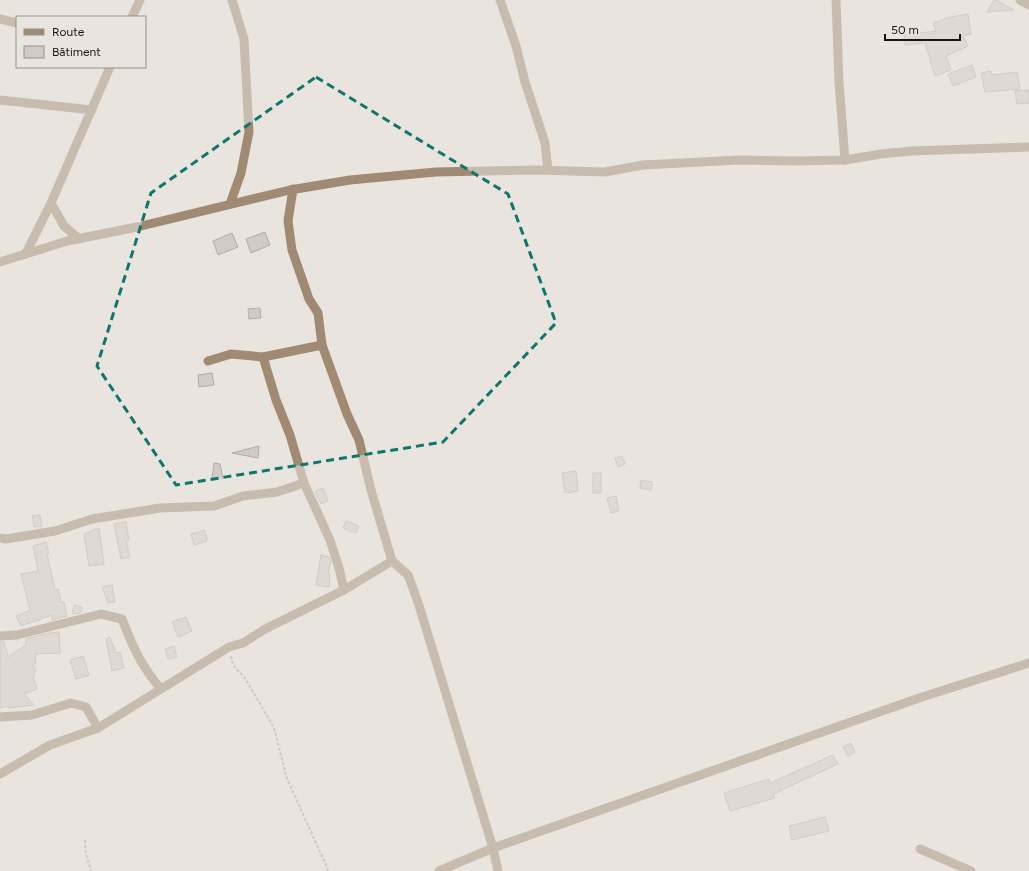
<svg xmlns="http://www.w3.org/2000/svg" width="1029" height="871" font-family="Figtree,sans-serif">
<style>
.building{fill:#d1cac5;stroke:#b2aba7}
.lines{fill:none;stroke-linecap:round;stroke-linejoin:round}
.path{stroke:#a8a5a0;stroke-width:2;stroke-dasharray:3 2;stroke-linecap:butt}
.street{stroke:#a08a74;stroke-width:9}
.marked{fill:none;stroke:#0f766e;stroke-width:3;stroke-dasharray:8 5;stroke-linejoin:round}
</style>
<rect width="100%" height="100%" fill="#e9e5de"/>
<g class="building">
<path d="M994 0H996L1014 10 987 12Z"/>
<path d="M968 14 971 34 963 36 968 46 946 56 951 70 935 76 925 43 905 45 904 35 936 31 933 23 951 17Z"/>
<path d="M972 65 976 77 953 86 948 74Z"/>
<path d="M991 71 992 75 1017 72 1020 89 985 92 981 73Z"/>
<path d="M1029 90V103L1017 104 1015 91Z"/>
<path d="M265 232 270 245 251 253 246 239Z"/>
<path d="M232 233 238 247 218 255 213 241Z"/>
<path d="M260 308 261 318 249 319 248 309Z"/>
<path d="M212 373 214 385 199 387 198 375Z"/>
<path d="M259 446 258 458 232 453Z"/>
<path d="M622 456 625 464 618 467 615 458Z"/>
<path d="M214 463 220 464 223 479 212 478Z"/>
<path d="M576 471 578 491 565 493 562 473Z"/>
<rect x="593" y="473" width="8" height="20"/>
<path d="M641 480 652 482 651 490 640 488Z"/>
<path d="M323 488 328 501 321 504 315 491Z"/>
<path d="M616 496 619 511 611 513 607 498Z"/>
<path d="M40 515 42 526 34 527 32 516Z"/>
<path d="M346 521 359 526 356 533 343 528Z"/>
<path d="M126 522 129 540 126 541 130 557 121 559 114 524Z"/>
<path d="M99 528 104 564 89 566 84 534Z"/>
<path d="M205 530 207 541 194 545 191 534Z"/>
<path d="M46 542 49 553 47 554 55 590 58 589 61 602H64L67 616 52 620V615L21 626 16 616 30 610 21 574 38 571 33 546Z"/>
<path d="M321 555 329 557 331 561 328 574H330L329 587 316 585Z"/>
<path d="M112 585 115 602 108 603 102 587Z"/>
<path d="M75 605 83 608 80 613 75 614 72 613Z"/>
<path d="M186 617 192 631 178 637 172 622Z"/>
<path d="M59 632 60 653 35 654 36 663 33 664 36 671 34 672 35 676 33 677 37 689 24 694 34 705 8 708V706L0 708V642H4L8 657 26 645V639L50 633Z"/>
<path d="M110 637 116 653 120 652 124 668 112 671 106 639Z"/>
<path d="M174 646 177 657 168 659 165 649Z"/>
<path d="M83 656 89 675 76 679 70 660Z"/>
<path d="M851 743 855 752 848 756 843 747Z"/>
<path d="M833 755 838 764 773 794 775 798 730 811 724 793 769 779 770 783Z"/>
<path d="M825 817 829 831 792 840 789 826Z"/>
</g>
<g class="lines">
<g class="path">
<path d="M231 656 233 665 245 678 274 728 287 779 326 865 328 871"/>
<path d="M85 840 86 854 91 871"/>
</g>
<g class="street">
<path d="M500 0 516 46 525 82 545 143 548 170"/>
<path d="M836 0 839 82 845 160"/>
<path d="M1020 0 1029 5"/>
<path d="M132 17 140 0"/>
<path d="M0 19 17 23"/>
<path d="M0 100 92 110"/>
<path d="M293 189 288 221 292 250 309 299 318 313 322 345 347 414 359 440 371 490 392 561"/>
<path d="M51 203 64 226 79 239"/>
<path d="M230 204 241 173 249 132 244 39 232 0"/>
<path d="M26 253 51 203 110 67"/>
<path d="M0 262 67 241 137 227 290 190 350 180 436 172 536 170 605 172 643 165 739 160 794 161 845 160 881 154 911 151 1029 147"/>
<path d="M263 357 276 400 290 435 304 483 330 540 339 568 344 590"/>
<path d="M208 361 231 354 263 357 322 345"/>
<path d="M0 538 6 539 55 531 92 519 160 508 214 506 243 496 277 492 304 483"/>
<path d="M0 636 17 635 101 614 122 619C133 647 141 666 161 689"/>
<path d="M0 717 32 715 71 703 86 707 98 728"/>
<path d="M0 774 50 745 98 728 229 647 243 643 265 629 344 590 392 561 408 575 418 602 493 848 498 871"/>
<path d="M920 849 971 871"/>
<path d="M439 871 493 848 922 697 1029 663"/>
</g>
</g>
<path d="M0 0H1029V871H0ZM316 77 508 194 556 323 443 442 176 485 97 366 151 193Z" fill="#e9e5de" fill-opacity=".55" fill-rule="evenodd"/>
<path class="marked" d="M316 77 508 194 556 323 443 442 176 485 97 366 151 193Z"/>
<rect x="16" y="16" width="130" height="52" fill="#e9e5de" stroke="#95928d"/>
<rect x="24" y="29" width="20" height="6" fill="#a08a74" stroke="#95928d"/>
<text x="52" y="36" font-size="12" fill="#161513">Route</text>
<rect x="24" y="46" width="20" height="12" fill="#d1cac5" stroke="#95928d"/>
<text x="52" y="56" font-size="12" fill="#161513">Bâtiment</text>
<path d="M885 34v6h75v-6" fill="none" stroke="#161513" stroke-width="2"/>
<text x="891" y="34" font-size="12" fill="#161513" stroke="#e9e5de" stroke-width="3" paint-order="stroke">50 m</text>
</svg>
